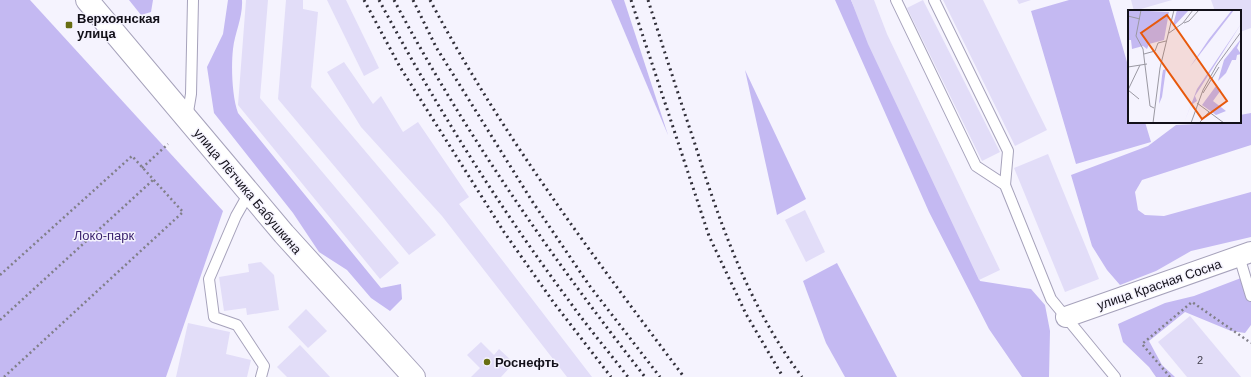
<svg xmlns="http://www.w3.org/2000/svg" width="1251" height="377" font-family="Helvetica,sans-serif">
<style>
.green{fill:#c4b9f2}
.building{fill:#e2ddf8}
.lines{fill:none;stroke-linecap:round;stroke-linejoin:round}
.service-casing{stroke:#a6a2bb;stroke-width:12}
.minor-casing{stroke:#a6a2bb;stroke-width:22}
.secondary-casing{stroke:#a6a2bb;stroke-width:24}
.path{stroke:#817f89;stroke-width:2.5;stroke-dasharray:2 3;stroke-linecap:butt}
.service{stroke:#fff;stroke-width:10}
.minor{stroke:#fff;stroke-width:20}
.secondary{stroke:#fff;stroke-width:22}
.rail{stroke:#302e38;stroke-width:3;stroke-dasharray:2 4;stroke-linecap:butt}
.poi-dot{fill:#686e13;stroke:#f5f3fe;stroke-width:1.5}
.labels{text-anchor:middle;stroke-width:3;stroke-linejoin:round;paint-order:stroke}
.number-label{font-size:11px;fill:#464351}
.poi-label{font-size:13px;font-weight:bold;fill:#121019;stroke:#f5f3fe;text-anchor:start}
.street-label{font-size:13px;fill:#121019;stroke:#f5f3fe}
.park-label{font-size:13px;fill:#3c246f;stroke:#f5f3fe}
.inset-road{fill:none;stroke:#9a98a2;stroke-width:1}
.view{fill:#e8590c;fill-opacity:0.15;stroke:#e8590c;stroke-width:2}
.inset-edge{fill:none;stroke:#121019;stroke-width:2}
</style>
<rect width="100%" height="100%" fill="#f5f3fe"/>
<g class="green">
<path d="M0 0H30L223 211 166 377H0Z"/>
<path d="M129 0H153L151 12 141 15Z"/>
<path d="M228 0H242C243 17 235 32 233 49 231 67 232 96 238 113L381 288 401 284 402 299 390 311 371 298 347 270 319 252 293 213 214 113 207 67 223 34Z"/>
<path d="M611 0H624L668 135Z"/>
<path d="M835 0H851L980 281 1031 289 1045 305 1050 331 1049 377H1022L989 329 929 212Z"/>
<path d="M1069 0H1109L1129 69V122H1145L1151 142 1076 164 1031 11Z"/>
<path d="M745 70 806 199 777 215Z"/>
<path d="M1251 113V145L1142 180 1135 192 1138 210 1145 215 1164 216 1251 192V237L1191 251 1156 271 1120 285 1107 270 1092 246 1071 175 1148 146 1176 125 1240 122V115Z"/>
<path d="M837 263 897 377H845L826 343 803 281Z"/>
<path d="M1241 278H1251V325L1245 333 1231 331 1185 312 1149 341 1162 365 1175 377H1156L1149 367 1123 342 1118 324 1165 303 1194 296Z"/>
</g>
<g class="building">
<path d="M246 0H268L260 98 399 263 380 279 238 105Z"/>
<path d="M286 0H303V9L318 12 311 87 436 235 409 255 278 99Z"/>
<path d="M327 0H346L379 68 364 76Z"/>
<path d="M851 0H874L887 34 1000 270 979 280 868 44Z"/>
<path d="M923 0 1000 152 982 161 907 8Z"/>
<path d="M943 0H983L1047 130 1015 146Z"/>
<path d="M1017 0H1031L1019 4Z"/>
<path d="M1131 0H1172L1134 11Z"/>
<path d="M1211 0H1251V28L1240 32V11H1215Z"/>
<path d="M344 62 373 104 381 96 403 132 418 122 469 197 459 204 592 377H567L442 216 361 127 327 72Z"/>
<path d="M1048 154 1099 279 1065 292 1014 168Z"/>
<path d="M805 210 825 252 806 262 785 220Z"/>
<path d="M261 262 274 275 279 310 247 315 246 308 224 311 219 277 249 272 248 264Z"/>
<path d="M306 309 327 331 308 348 288 327Z"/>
<path d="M1190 316 1241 377H1187L1158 342Z"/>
<path d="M188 323 230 332 226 354 251 360 247 377H176Z"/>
<path d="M481 342 494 355 499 349 514 363 501 377H471L480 368 467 355Z"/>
<path d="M300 345 330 377H287L277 367Z"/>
</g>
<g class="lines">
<g class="service-casing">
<g id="service">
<path d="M896 0 976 166 1005 185 1051 299 1115 377"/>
<path d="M934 0 1008 151 1005 185"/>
<path d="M187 118 191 94 193 0"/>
<path d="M249 193 236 216 209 279 214 317 237 325 264 366 261 377"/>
<path d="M1239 256 1251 296"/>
</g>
</g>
<g class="minor-casing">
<path id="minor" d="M1066 317 1251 252"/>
</g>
<g class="secondary-casing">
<path id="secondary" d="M87 0 284 234 414 377"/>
</g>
<g class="path">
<path d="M142 168 168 144"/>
<path d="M0 275 132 156 183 212 4 377"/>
<path d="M0 320 153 180"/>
<path d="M1170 377 1142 344 1192 302 1251 343"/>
</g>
<use href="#service" class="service"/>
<use href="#minor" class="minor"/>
<use href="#secondary" class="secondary"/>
<g class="rail">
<path d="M364 0 400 67 504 232 554 303 611 377"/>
<path d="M379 0C434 103 497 204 567 298 586 325 608 351 628 377"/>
<path d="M394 0C465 134 552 258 645 377"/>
<path d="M413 0 436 47 532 201 589 285 660 377"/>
<path d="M430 0C501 134 593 256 684 377"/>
<path d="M631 0 709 236 746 314 783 377"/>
<path d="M648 0C663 47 678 94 694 141 720 224 749 307 802 377"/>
</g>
</g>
<g class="poi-dot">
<rect x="65" y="21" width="8" height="8" rx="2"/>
<circle cx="487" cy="362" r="4"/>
</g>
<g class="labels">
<g class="number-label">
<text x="1200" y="364">2</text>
</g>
<g class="poi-label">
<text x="77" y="23">Верхоянская<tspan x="77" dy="15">улица</tspan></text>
<text x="495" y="367">Роснефть</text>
</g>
<g class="street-label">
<text transform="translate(248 191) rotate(50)" y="5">улица Лётчика Бабушкина</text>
<text transform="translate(1159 284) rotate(-19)" y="5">улица Красная Сосна</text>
</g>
<g class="park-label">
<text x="104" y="240">Локо-парк</text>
</g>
</g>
<g transform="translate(1128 10)">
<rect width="113" height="113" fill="#f5f3fe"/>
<path d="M0 0 41 2 36 30 21 34 19 39 15 36 4 39 3 30H0ZM49 0H61L46 16 45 15ZM104 0H106L62 57 81 29ZM113 14 67 86 69 91 63 95 56 113 69 79ZM113 29 109 38 113 44 109 45 108 50H104L98 63 90 71 96 50ZM38 59 34 87 31 94 34 66 35 60ZM88 76 93 80 85 91 98 101 88 105 74 95Z" fill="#c4b9f2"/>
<path class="inset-road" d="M13 0 8 26 15 39 22 96 26 98M0 6 12 9M56 13 61 11 71 0M41 23 55 13 65 0M16 44 27 41 30 33 38 31M0 57 19 54M0 80 12 55M0 80 11 89M75 83 91 57M69 93 96 113M72 112 81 102M25 113 32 58 46 0M63 113 75 80 89 55 113 22"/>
<path class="view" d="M39 5 99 91 74 109 13 23Z"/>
<rect width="113" height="113" class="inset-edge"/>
</g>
</svg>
